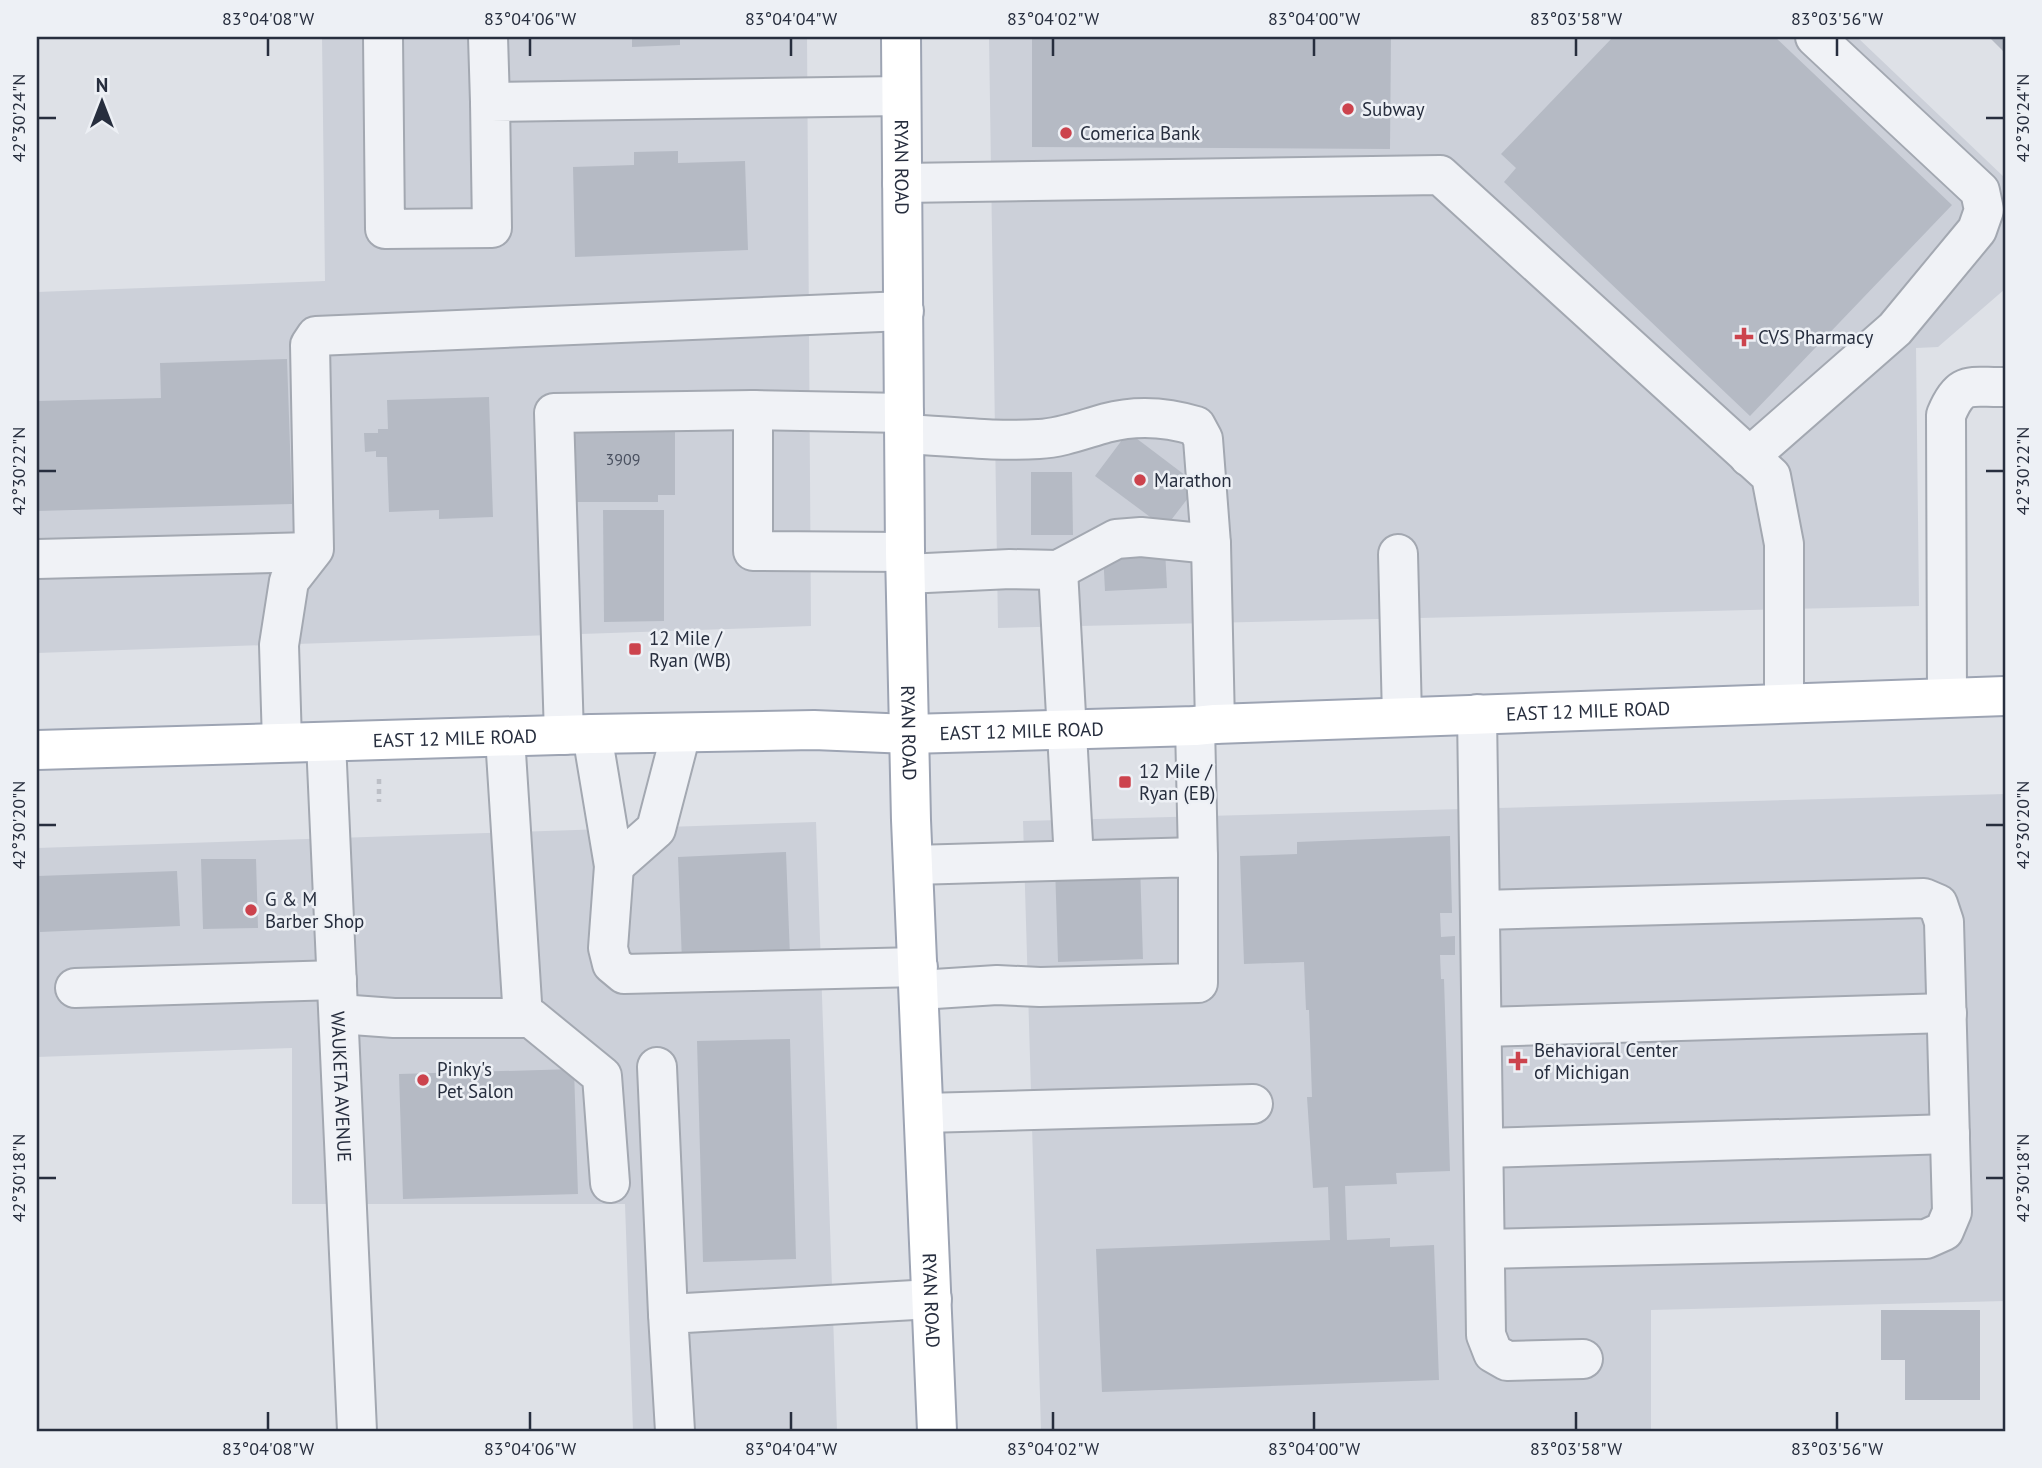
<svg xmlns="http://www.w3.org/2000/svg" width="2042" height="1468" font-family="'PT Sans',sans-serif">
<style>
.built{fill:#ccd0d9}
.building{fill:#b5bac4}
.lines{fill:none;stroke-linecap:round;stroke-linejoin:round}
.minor-casing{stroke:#a3a8b1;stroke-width:42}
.major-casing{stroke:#9da4b3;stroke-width:42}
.path{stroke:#bcbfc6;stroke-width:4.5;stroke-dasharray:5 5;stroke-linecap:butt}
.minor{stroke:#f0f2f6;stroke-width:38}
.major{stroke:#fff;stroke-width:38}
.ticks{fill:none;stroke:#272e3e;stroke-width:2.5}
.poi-dot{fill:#cc434d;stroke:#edf0f5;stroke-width:2.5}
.labels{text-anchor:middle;stroke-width:5;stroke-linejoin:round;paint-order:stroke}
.number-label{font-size:16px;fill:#4a5160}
.poi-label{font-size:19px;fill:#272e3e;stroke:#edf0f5;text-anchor:start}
.street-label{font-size:19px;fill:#272e3e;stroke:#edf0f5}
.neatline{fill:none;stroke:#272e3e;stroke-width:2.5}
.ticks-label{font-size:18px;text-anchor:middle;fill:#272e3e}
</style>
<rect width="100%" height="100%" fill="#dee1e7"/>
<g class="built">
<path d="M322 37H807L811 626 37 653V292L325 281Z"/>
<path d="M989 37H1857L2005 178V289L1938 347 1916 348 1919 606 998 628Z"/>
<path d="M2005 794V1301L1651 1310V1431H1041L1023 821Z"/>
<path d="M816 822 837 1431H633L625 1204H292V1048L37 1057V848Z"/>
</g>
<g class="building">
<path d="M632 37H680V45L632 47Z"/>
<path d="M1032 37H1391L1390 149 1032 147Z"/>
<path d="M1613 37H1775L1952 205 1750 416 1504 182 1516 168 1501 154Z"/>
<path d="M1989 37H2005V53Z"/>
<path d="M678 151V163L745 161 748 250 575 257 573 167 634 165V152Z"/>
<path d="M287 359 292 504 37 511V401L161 398 160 363Z"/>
<path d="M489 397 493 517 439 519V510L389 512 387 457H376V451L365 452 364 433H378V429H388L387 400Z"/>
<path d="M572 422H675V495H658V502H572Z"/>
<path d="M1128 432 1198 485 1165 528 1095 476Z"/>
<path d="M1031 472H1072L1073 535H1031Z"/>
<path d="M603 510H664V621L604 622Z"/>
<path d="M1165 549 1167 588 1105 591 1103 552Z"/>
<path d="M1450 836 1452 913H1440L1441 937 1455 936V955H1440L1441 979H1444L1450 1171 1396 1173 1397 1184 1345 1186 1347 1240 1390 1238V1247L1434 1245 1439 1380 1102 1392 1096 1249 1330 1240 1328 1187 1313 1188 1307 1097H1312L1309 1010H1306L1304 962 1244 964 1240 856 1297 854V842Z"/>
<path d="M786 852 790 957 682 962 678 857Z"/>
<path d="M201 859H256L258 928 203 929Z"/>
<path d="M1140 864 1143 959 1058 962 1055 866Z"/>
<path d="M177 871 180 926 40 932 38 876Z"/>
<path d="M790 1039 796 1259 703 1262 697 1041Z"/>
<path d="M574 1069 578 1194 403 1199 399 1074Z"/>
<path d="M1881 1310H1980V1400H1905V1360H1881Z"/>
</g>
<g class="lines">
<g class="minor-casing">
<g id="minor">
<path d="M383 37 385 229 492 228 490 102 901 96"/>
<path d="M488 37 490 102"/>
<path d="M902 183 1440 175 1771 476 1784 544V702"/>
<path d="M753 410V551L905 552"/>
<path d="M905 434C949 436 994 442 1039 439 1062 438 1084 429 1106 423 1136 415 1167 417 1196 426L1203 439 1211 544 1215 724"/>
<path d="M1749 457 1895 329 1977 230 1984 210 1980 191 1815 37"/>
<path d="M1398 554 1402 717"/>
<path d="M37 559 311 552"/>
<path d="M1058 570 1074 860"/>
<path d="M906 574 1010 569 1058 570 1116 539 1141 537 1211 544"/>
<path d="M1947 697 1946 415C1961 379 1970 388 2005 387"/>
<path d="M1477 714 1486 1335 1493 1353 1507 1361 1583 1359"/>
<path d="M1195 726 1198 857"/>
<path d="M592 734 614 866 608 948 612 964 624 974 918 967"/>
<path d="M564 735 554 413 753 410 904 413"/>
<path d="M505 737 523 1018"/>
<path d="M282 742 279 645 289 581 314 549 310 345 316 336 904 311"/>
<path id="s1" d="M326 742 357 1431"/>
<path d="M913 865 1198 857V983L1040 987 997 985 919 990"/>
<path d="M614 866 656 829 681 733"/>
<path d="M1482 910 1924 898 1938 904 1944 922 1952 1212 1944 1231 1926 1239 1485 1249"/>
<path d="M75 988 337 980"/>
<path d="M339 1014 394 1018H531L602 1076 610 1183"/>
<path d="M1483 1027 1947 1013"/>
<path d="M657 1067 668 1314"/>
<path d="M924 1113 1253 1104"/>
<path d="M1484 1148 1950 1134"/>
<path d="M675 1431 668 1314 932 1299"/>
</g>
</g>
<g class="major-casing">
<g id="major">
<path id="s2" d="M901 37 905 552 911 820 937 1431"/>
<path id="s3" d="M37 750 592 734 814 730 909 734 1195 726 1215 724 2005 696"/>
</g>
</g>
<path class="path" d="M379 779V802"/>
<use href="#minor" class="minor"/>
<use href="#major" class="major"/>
</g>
<path class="ticks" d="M268 38V56M530 38V56M791 38V56M1053 38V56M1314 38V56M1576 38V56M1837 38V56M38 118H56M1986 118H2004M38 471H56M1986 471H2004M38 825H56M1986 825H2004M38 1178H56M1986 1178H2004M268 1412V1430M530 1412V1430M791 1412V1430M1053 1412V1430M1314 1412V1430M1576 1412V1430M1837 1412V1430"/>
<g class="poi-dot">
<circle cx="1348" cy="109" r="7"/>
<circle cx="1066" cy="133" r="7"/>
<path d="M1740.5 326.5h7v7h7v7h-7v7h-7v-7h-7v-7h7z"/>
<circle cx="1140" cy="480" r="7"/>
<rect x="628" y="642" width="14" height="14" rx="3.5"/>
<rect x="1118" y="775" width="14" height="14" rx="3.5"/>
<circle cx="251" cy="910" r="7"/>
<path d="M1514.5 1050.5h7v7h7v7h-7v7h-7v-7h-7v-7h7z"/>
<circle cx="423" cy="1080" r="7"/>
</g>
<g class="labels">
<g class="number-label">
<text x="623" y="465">3909</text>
</g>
<g class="poi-label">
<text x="1362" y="116">Subway</text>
<text x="1080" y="140">Comerica Bank</text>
<text x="1758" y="344">CVS Pharmacy</text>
<text x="1154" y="487">Marathon</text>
<text x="649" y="645">12 Mile /<tspan x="649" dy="22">Ryan (WB)</tspan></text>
<text x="1139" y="778">12 Mile /<tspan x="1139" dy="22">Ryan (EB)</tspan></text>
<text x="265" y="906">G &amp; M<tspan x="265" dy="22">Barber Shop</tspan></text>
<text x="1534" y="1057">Behavioral Center<tspan x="1534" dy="22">of Michigan</tspan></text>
<text x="437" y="1076">Pinky's<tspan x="437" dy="22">Pet Salon</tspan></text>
</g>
<g class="street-label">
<text dy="7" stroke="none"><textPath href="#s2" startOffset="130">RYAN ROAD</textPath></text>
<text dy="7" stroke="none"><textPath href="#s3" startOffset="1552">EAST 12 MILE ROAD</textPath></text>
<text dy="7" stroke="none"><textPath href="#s3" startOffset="985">EAST 12 MILE ROAD</textPath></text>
<text dy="7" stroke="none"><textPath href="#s2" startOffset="696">RYAN ROAD</textPath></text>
<text dy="7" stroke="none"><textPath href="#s3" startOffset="418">EAST 12 MILE ROAD</textPath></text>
<text dy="7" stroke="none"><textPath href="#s1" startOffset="345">WAUKETA AVENUE</textPath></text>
<text dy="7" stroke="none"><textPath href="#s2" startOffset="1264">RYAN ROAD</textPath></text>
</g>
</g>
<rect width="2042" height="1468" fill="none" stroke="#edf0f5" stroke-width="77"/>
<g transform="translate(102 102)" stroke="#edf0f5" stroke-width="5" paint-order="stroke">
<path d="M0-5L12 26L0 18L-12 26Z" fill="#272e3e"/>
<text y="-10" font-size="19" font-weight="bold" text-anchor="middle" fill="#272e3e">N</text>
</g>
<rect x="38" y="38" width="1966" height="1392" class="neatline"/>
<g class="ticks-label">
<text x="268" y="25">83°04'08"W</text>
<text x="530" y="25">83°04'06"W</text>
<text x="791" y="25">83°04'04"W</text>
<text x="1053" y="25">83°04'02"W</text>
<text x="1314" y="25">83°04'00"W</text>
<text x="1576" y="25">83°03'58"W</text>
<text x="1837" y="25">83°03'56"W</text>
<text transform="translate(19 118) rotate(-90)" y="6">42°30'24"N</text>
<text transform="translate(2023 118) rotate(-90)" y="6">42°30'24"N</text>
<text transform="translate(19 471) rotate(-90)" y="6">42°30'22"N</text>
<text transform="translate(2023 471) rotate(-90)" y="6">42°30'22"N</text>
<text transform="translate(19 825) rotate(-90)" y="6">42°30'20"N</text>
<text transform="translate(2023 825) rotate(-90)" y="6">42°30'20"N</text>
<text transform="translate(19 1178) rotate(-90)" y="6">42°30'18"N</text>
<text transform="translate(2023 1178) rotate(-90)" y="6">42°30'18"N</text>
<text x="268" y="1455">83°04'08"W</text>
<text x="530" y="1455">83°04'06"W</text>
<text x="791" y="1455">83°04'04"W</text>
<text x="1053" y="1455">83°04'02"W</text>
<text x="1314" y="1455">83°04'00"W</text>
<text x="1576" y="1455">83°03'58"W</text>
<text x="1837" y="1455">83°03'56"W</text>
</g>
</svg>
